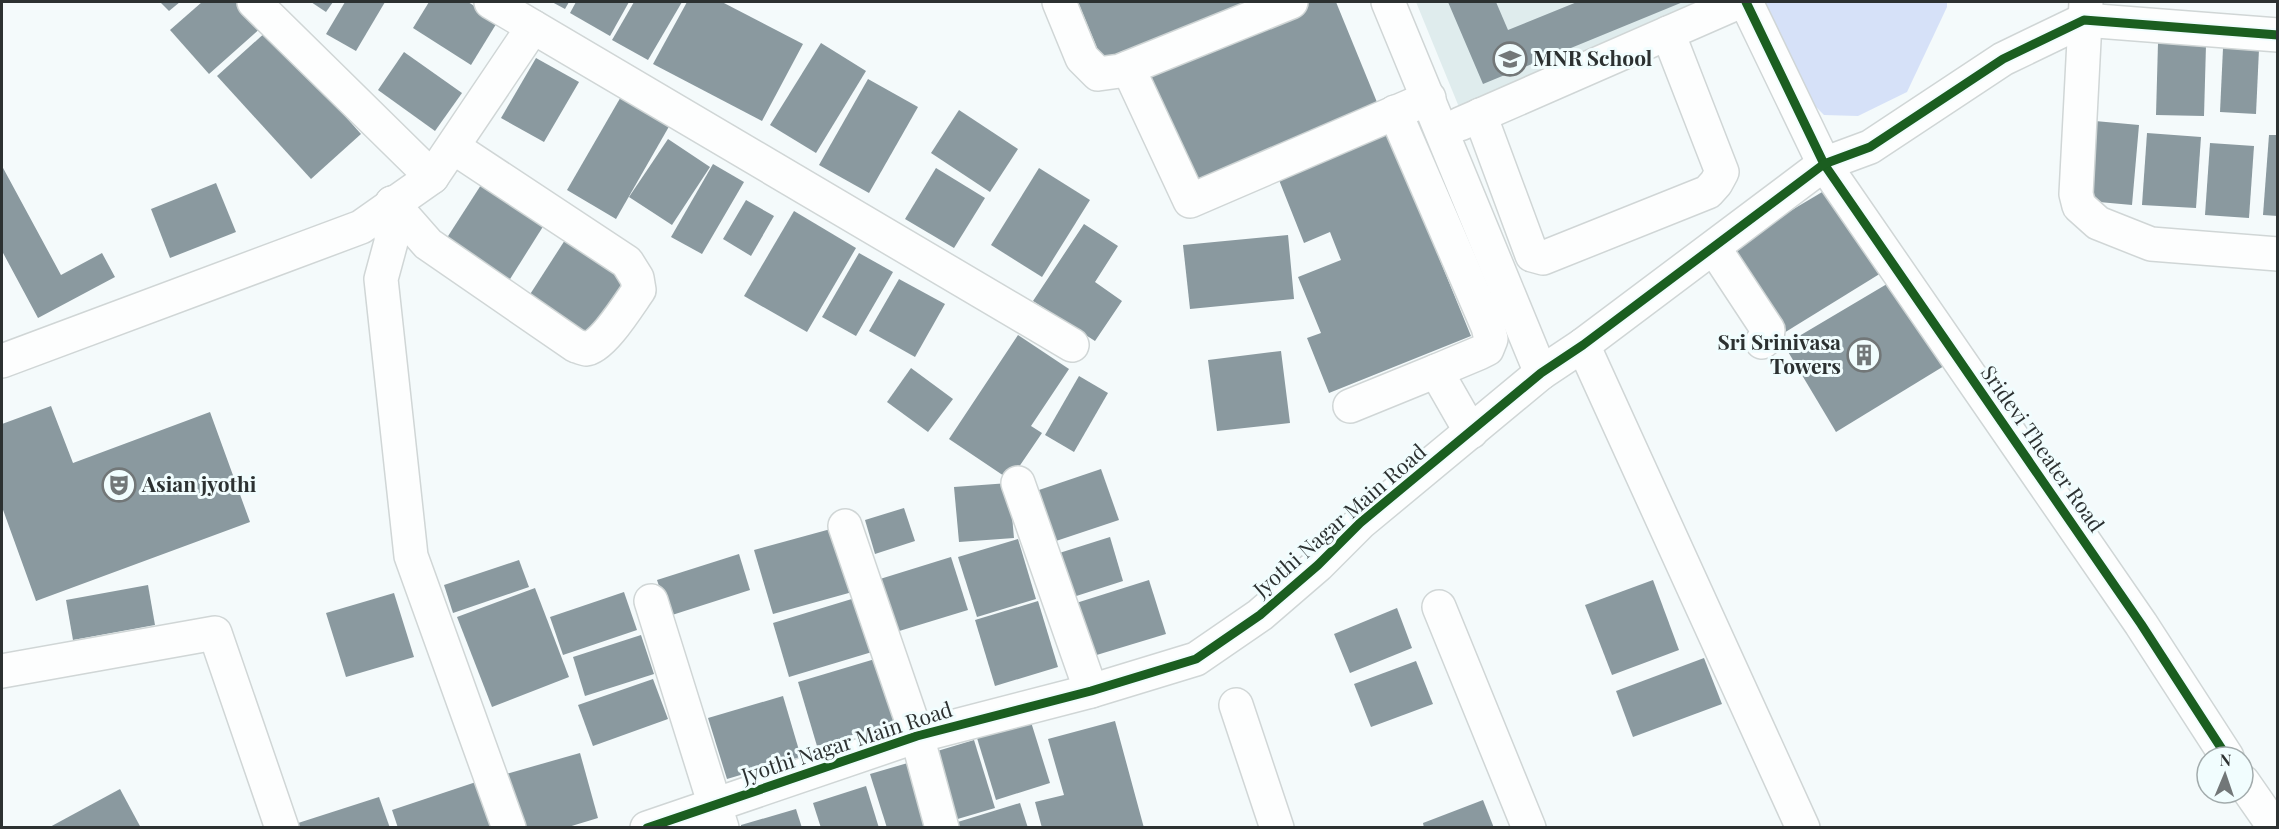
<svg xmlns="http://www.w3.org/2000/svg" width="2279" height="829" font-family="'Playfair Display',serif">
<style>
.built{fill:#dfeced}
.water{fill:#d6e1f8}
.building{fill:#8a999f}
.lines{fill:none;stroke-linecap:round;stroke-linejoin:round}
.street-casing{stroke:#d0d6d6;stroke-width:36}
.street{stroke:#fdfefe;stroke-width:33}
.cycleway-casing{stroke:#f1fdfe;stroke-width:13}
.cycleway{stroke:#1b5e20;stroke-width:9}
.labels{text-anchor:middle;stroke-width:6;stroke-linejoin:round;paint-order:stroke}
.poi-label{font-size:21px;font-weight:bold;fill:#2c3131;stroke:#f1fdfe;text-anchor:start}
.street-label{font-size:21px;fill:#2c3131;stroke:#f1fdfe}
</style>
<rect width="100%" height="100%" fill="#f4fafb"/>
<path class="built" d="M1416 2H1700L1461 112Z"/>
<path class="water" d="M1757 2H1947V7L1907 92 1858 116 1824 115 1794 85Z"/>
<g class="building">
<path d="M160 2H180L169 11Z"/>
<path d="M202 2H243L264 25 209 74 170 30Z"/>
<path d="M311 2H333L326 12Z"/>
<path d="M345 2H385L356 51 326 34Z"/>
<path d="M429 2H468L498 21 471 65 413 28Z"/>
<path d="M552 2H569L565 9Z"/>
<path d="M576 2H629L610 36 570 13Z"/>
<path d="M634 2H682L648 60 612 40Z"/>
<path d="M687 2H722L803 44 762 121 653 64Z"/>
<path d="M1078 2H1266L1105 67Z"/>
<path d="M1307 2H1336L1381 112 1190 190 1140 69Z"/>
<path d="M1448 2H1496L1508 30 1577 2H1683L1483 84Z"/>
<path d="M268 30 361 134 311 179 217 76Z"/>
<path d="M821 43 866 71 816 153 770 125Z"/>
<path d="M2158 43 2206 45 2204 116 2156 115Z"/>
<path d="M2223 48 2259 49 2256 114 2220 112Z"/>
<path d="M404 52 462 93 435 131 378 90Z"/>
<path d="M536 58 579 82 544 142 501 118Z"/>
<path d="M868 79 918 107 869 193 819 165Z"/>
<path d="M626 88 675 116 616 219 567 190Z"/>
<path d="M959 110 1018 149 990 192 931 153Z"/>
<path d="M2095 121 2139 125 2132 205 2088 201Z"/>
<path d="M1387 131 1471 336 1329 393 1307 338 1321 333 1298 277 1341 260 1330 232 1304 243 1277 175Z"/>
<path d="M2147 133 2201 137 2196 208 2142 205Z"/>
<path d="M2269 135H2278V216L2263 215Z"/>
<path d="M668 139 710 167 672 225 629 197Z"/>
<path d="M2210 143 2254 146 2249 218 2205 215Z"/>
<path d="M713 164 744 182 702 254 671 237Z"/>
<path d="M2 166 61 275 102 253 115 277 38 318 2 251Z"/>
<path d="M936 168 985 198 954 248 905 219Z"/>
<path d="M1039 168 1090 200 1042 277 991 245Z"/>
<path d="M216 183 236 232 170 258 151 209Z"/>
<path d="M481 185 544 225 505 287 441 247Z"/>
<path d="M1834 185 1886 270 1779 336 1726 249Z"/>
<path d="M746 200 774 216 751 256 723 239Z"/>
<path d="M794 211 856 248 807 332 744 296Z"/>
<path d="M1084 224 1118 246 1095 282 1122 301 1095 341 1033 301Z"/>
<path d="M1288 235 1294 299 1190 309 1183 245Z"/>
<path d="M565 240 628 281 589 340 527 299Z"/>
<path d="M859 253 893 272 856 336 822 317Z"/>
<path d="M899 279 945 304 915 357 869 331Z"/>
<path d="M1892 281 1944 366 1836 432 1784 345Z"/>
<path d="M1018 335 1069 369 1031 426 1042 433 1010 480 949 439Z"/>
<path d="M1281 351 1290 423 1217 431 1208 360Z"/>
<path d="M911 368 953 399 928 432 887 402Z"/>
<path d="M1079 376 1108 393 1074 452 1045 435Z"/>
<path d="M51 406 73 463 210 412 250 522 36 601 2 507V424Z"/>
<path d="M1101 469 1119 520 1053 542 1036 491Z"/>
<path d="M1009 483 1014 538 959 542 954 487Z"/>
<path d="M904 508 915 541 875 554 865 520Z"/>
<path d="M838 527 856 591 773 614 754 550Z"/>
<path d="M1110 537 1123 581 1067 599 1053 555Z"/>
<path d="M1018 539 1036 599 977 617 958 557Z"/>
<path d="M739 554 750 590 669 616 657 580Z"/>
<path d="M951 557 968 610 896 632 880 579Z"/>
<path d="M519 560 529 587 453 613 444 585Z"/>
<path d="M1149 580 1166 634 1090 657 1073 604Z"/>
<path d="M1653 580 1679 650 1612 675 1585 605Z"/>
<path d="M148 585 155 625 73 640 66 600Z"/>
<path d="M535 588 569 677 492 707 457 617Z"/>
<path d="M624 592 637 630 563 655 550 617Z"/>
<path d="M394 593 414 657 346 677 326 613Z"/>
<path d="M855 598 872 652 789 677 773 623Z"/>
<path d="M1038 601 1058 667 995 686 975 620Z"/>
<path d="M1397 608 1412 648 1350 673 1334 634Z"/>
<path d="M641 635 654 674 585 696 573 657Z"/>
<path d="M1704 658 1722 704 1633 737 1616 691Z"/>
<path d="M875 659 894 722 817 746 798 682Z"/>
<path d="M1416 661 1433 704 1371 727 1354 684Z"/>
<path d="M653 679 668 719 593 746 578 705Z"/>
<path d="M783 696 801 757 727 779 708 718Z"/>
<path d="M1115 721 1144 828H1042L1035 802 1064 795 1048 739Z"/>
<path d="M1031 722 1050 783 996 800 977 738Z"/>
<path d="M974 740 995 808 944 823 924 755Z"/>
<path d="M580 753 598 818 565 828H521L506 774Z"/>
<path d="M918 760 939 828H887L870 774Z"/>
<path d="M482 780 498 828H398L392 810Z"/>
<path d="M866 786 879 828H821L813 803Z"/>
<path d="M120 789 141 828H48Z"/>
<path d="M379 797 390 828H296L295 824Z"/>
<path d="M1483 800 1494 828H1424L1423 823Z"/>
<path d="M1020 803 1028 828H949L948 825Z"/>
<path d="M796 809 802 828H741V825Z"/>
</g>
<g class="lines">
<g class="street-casing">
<g id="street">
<path d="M254 2 432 177"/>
<path d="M491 2 1072 345"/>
<path d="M1059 2 1082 58 1098 74 1120 71 1291 2"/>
<path d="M1388 2 1541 373"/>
<path d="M1746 2 1824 164 2141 624 2227 757"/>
<path d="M2086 2 2076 194 2079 206 2098 223 2151 244 2278 254"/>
<path d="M1128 68 1190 201 1429 98"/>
<path d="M1395 112 1488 327 1491 339 1487 349 1479 353 1436 371 1471 432"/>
<path d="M1480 115 1532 255 1543 258 1708 192 1716 183 1722 172 1668 33"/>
<path d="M1460 124 1739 2"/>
<path d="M392 203 391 242 381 279 411 556 509 828"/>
<path d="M392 203 428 244 576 346C577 346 585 349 586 349 602 348 629 304 639 290L637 278 627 262 453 147"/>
<path d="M1714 248 1768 330 1767 338 1762 342"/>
<path d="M1583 345 1803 828"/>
<path d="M2 361 361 227 432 177 533 27"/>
<path d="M1350 406 1436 371"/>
<path d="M1018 483 1091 691"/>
<path d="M845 526 917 736 942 828"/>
<path d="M651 601 722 828"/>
<path d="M1439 607 1529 828"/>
<path d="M2 671 215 633 282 828"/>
<path d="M1236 705 1277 828"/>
<path d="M2243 782 2275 828"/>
<path d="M647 828 917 736 1091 691 1196 659 1260 615 1318 565 1360 523 1541 373 1583 345 1824 164 1870 147 2003 59 2084 20 2278 35"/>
</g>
</g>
<use href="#street" class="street"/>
<g class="cycleway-casing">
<g id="cycleway">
<path d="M1746 2 1824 164 2141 624 2227 757"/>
<path d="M647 828 917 736 1091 691 1196 659 1260 615 1318 565 1360 523 1541 373 1583 345 1824 164 1870 147 2003 59 2084 20 2278 35"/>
</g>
</g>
<use href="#cycleway" class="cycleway"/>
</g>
<defs>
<g id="school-ring" transform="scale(1.725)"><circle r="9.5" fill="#f1fdfe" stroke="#727778" stroke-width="1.5"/><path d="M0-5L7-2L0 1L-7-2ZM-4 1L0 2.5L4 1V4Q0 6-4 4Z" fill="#727778"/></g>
<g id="building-ring" transform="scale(1.725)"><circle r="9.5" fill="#f1fdfe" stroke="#727778" stroke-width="1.5"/><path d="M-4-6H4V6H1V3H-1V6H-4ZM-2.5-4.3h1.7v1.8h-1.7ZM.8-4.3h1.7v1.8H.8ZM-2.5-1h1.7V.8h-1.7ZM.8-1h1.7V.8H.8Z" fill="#727778"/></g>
<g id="theatre-ring" transform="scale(1.725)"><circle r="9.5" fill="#f1fdfe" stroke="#727778" stroke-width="1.5"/><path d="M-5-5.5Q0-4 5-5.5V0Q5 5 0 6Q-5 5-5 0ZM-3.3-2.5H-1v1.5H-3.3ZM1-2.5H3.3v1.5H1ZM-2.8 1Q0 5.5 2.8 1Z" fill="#727778"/></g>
</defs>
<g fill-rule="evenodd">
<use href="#school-ring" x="1510" y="59"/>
<use href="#building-ring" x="1864" y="355"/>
<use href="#theatre-ring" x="119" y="485"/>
</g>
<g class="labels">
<g class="poi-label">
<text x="1533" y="66">MNR School</text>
<text x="1841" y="350" text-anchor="end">Sri Srinivasa<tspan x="1841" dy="24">Towers</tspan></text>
<text x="142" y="492">Asian jyothi</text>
</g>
<g class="street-label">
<text transform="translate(2042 449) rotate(55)" y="7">Sridevi Theater Road</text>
<text transform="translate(1340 521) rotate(-41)" y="7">Jyothi Nagar Main Road</text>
<text transform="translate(847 743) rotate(-18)" y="7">Jyothi Nagar Main Road</text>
</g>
</g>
<rect width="2279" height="829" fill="none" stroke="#2c3131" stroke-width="6"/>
<g transform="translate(2225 775) rotate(2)"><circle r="28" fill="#f1fdfe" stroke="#a2abac" stroke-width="1.5"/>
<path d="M0-4.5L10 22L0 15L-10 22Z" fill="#727778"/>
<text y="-9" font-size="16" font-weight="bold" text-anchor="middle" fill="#2c3131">N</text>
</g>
</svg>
